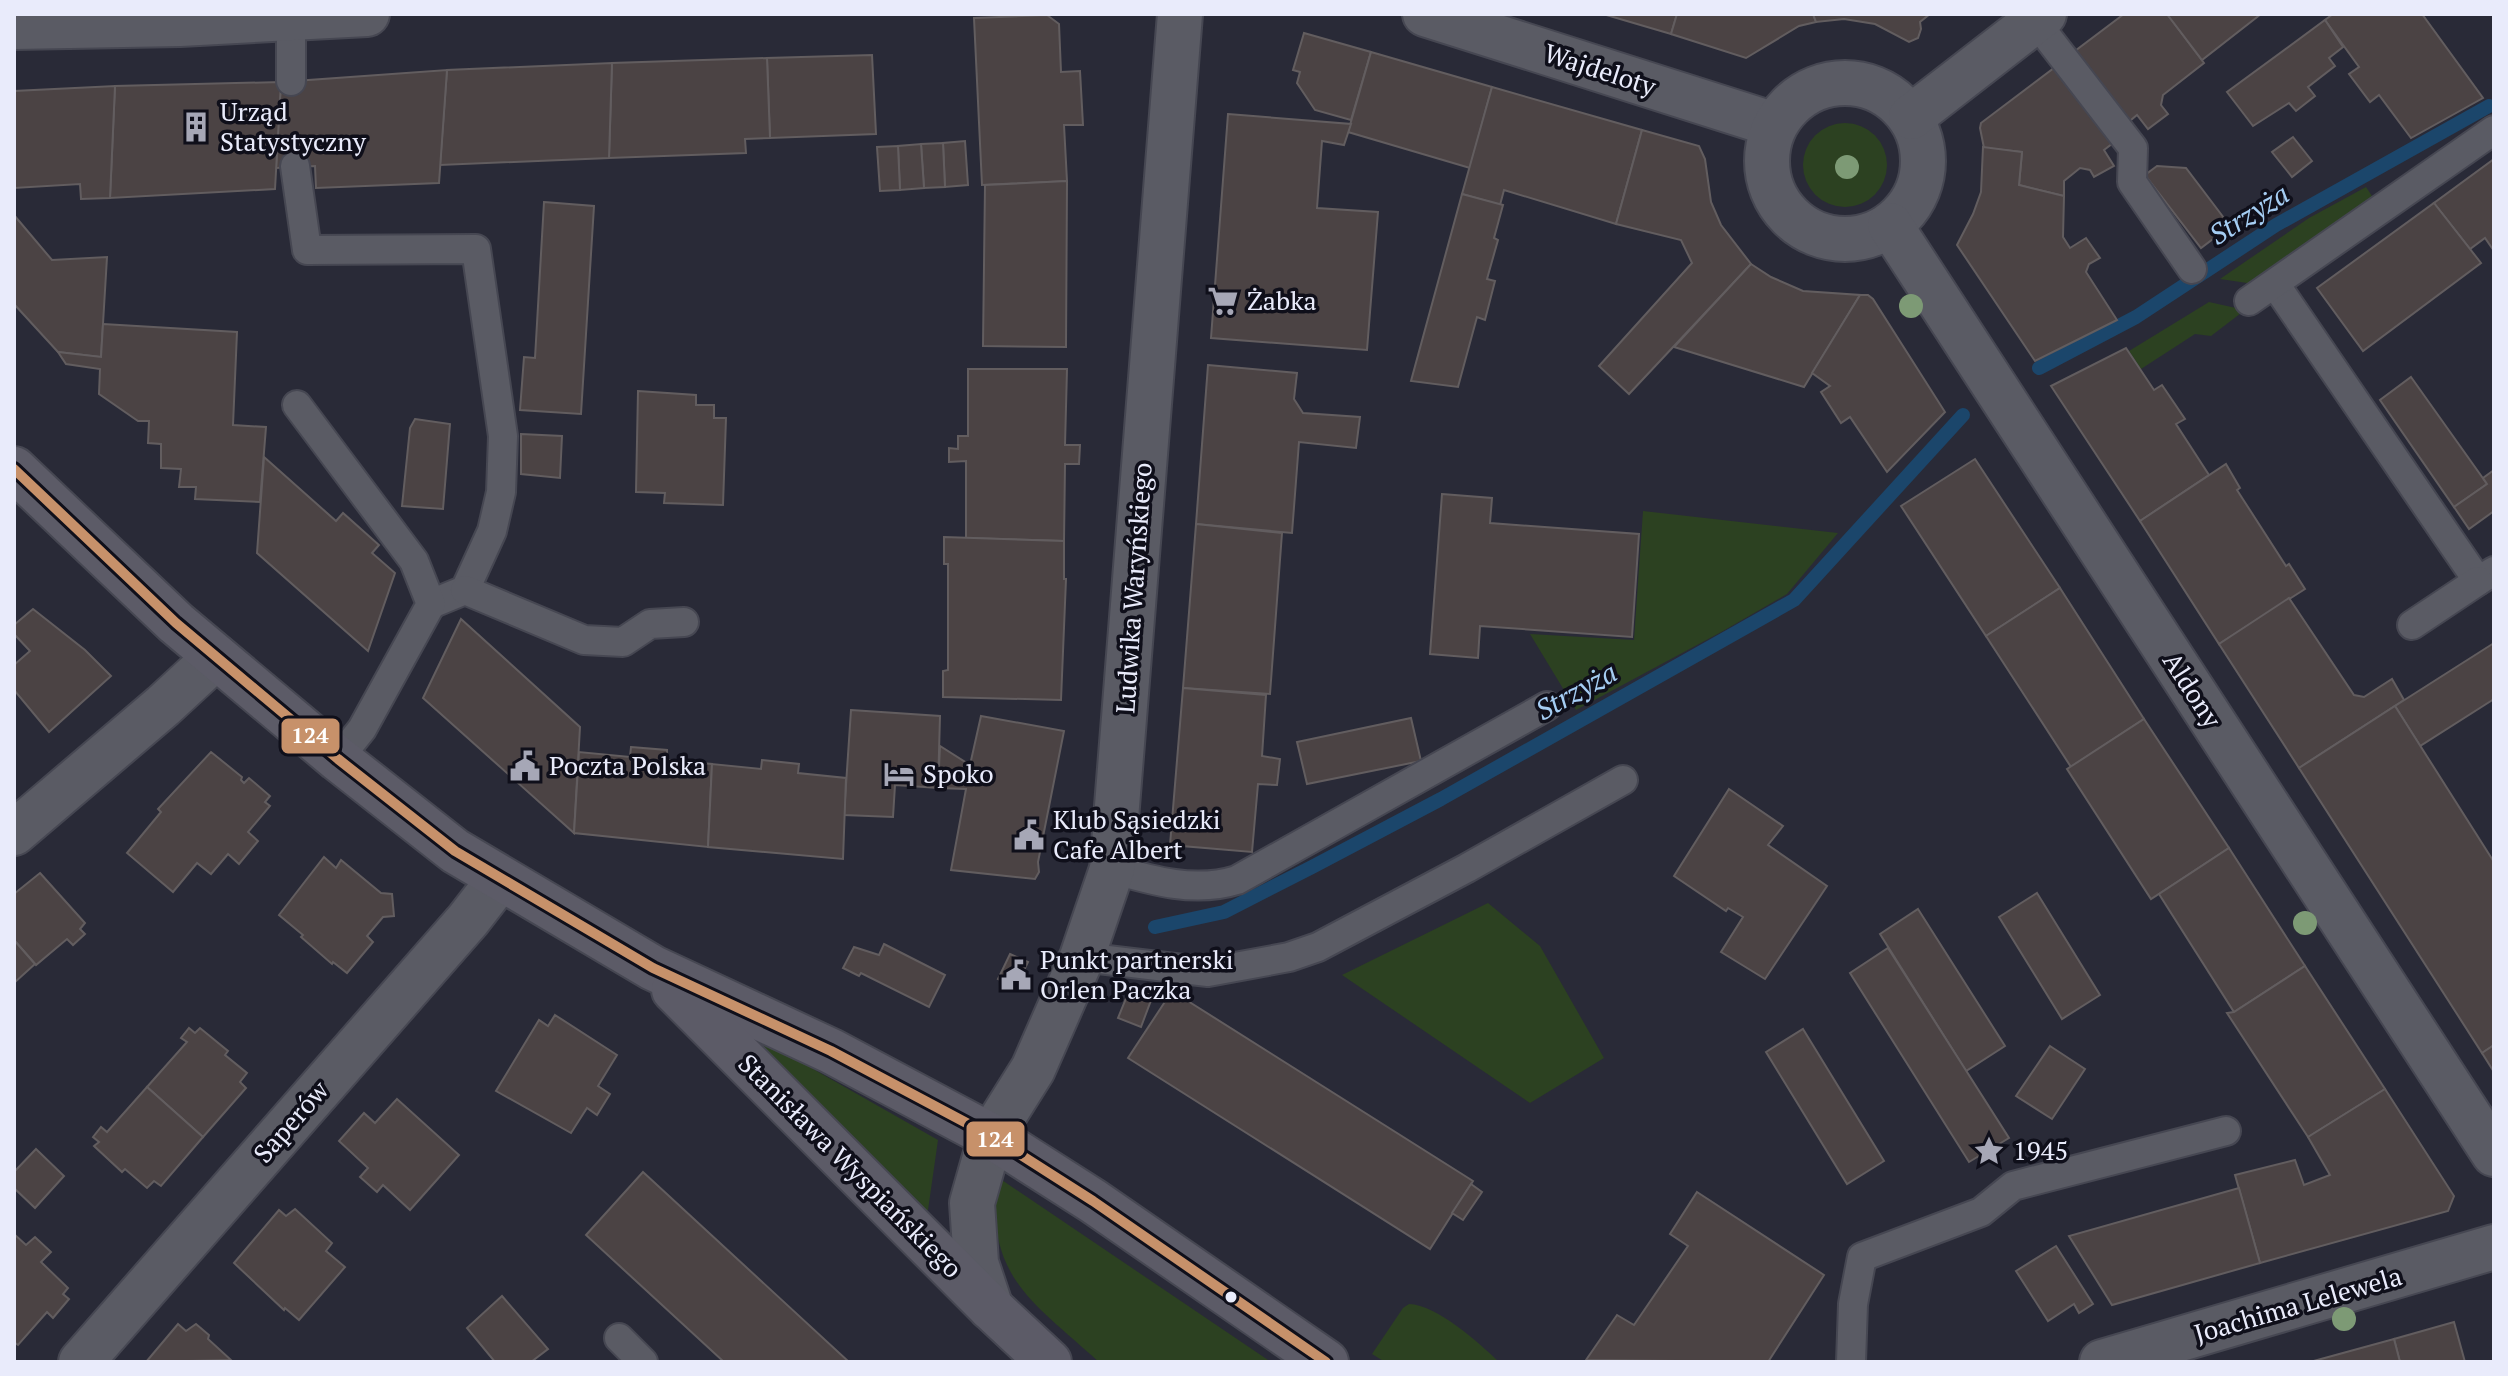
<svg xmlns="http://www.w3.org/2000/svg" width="2508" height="1376" font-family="'PT Serif',serif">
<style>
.green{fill:#2c4121}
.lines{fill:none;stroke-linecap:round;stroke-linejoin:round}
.stream{stroke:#1b466b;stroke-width:14}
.building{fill:#4b4344;stroke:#625d5f;stroke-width:2}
.service-casing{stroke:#464752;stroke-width:32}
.minor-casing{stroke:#464752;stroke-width:48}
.secondary-casing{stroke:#464752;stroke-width:48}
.service{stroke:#5a5b64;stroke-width:28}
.minor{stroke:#5a5b64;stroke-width:44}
.secondary{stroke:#5c5b67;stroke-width:44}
.bus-1-casing{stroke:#0f0f1a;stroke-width:16}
.bus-1{stroke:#c7916a;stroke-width:10}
.tree{fill:#7d9a75}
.bus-dot{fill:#e9ebfb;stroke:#0f0f1a;stroke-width:3}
.labels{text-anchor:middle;stroke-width:7;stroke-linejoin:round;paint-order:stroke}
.street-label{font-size:26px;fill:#e9ebfb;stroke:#0f0f1a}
.poi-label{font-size:26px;fill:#e9ebfb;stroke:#0f0f1a;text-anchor:start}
.water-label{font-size:28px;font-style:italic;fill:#a5cdf3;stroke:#0f0f1a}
.line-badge{stroke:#0f0f1a;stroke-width:3}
.badge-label{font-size:22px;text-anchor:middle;font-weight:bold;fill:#fff}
</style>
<rect width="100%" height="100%" fill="#292a37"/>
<g class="green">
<circle cx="1845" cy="165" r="42"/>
<path d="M2366 187 2372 196 2370 202 2254 284 2220 279 2309 218Z"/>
<path d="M2209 302 2245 310 2211 336 2195 334 2141 369 2129 351Z"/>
<path d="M1643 511 1838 533 1787 594 1723 631 1576 710 1530 634 1634 640Z"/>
<path d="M1488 903 1540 946 1604 1058 1530 1103 1342 975Z"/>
<path d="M753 1035 938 1140 928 1210 924 1212 743 1041Z"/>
<path d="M996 1176 1271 1362H1099C1031 1300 986 1278 996 1176Z"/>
<path d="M1409 1304C1437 1305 1479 1343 1499 1362H1385L1372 1354 1403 1308Z"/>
</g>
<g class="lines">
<g class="stream">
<path d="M2039 368 2136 317 2276 225 2489 106"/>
<path d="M1155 927 1224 912 1312 867 1441 799 1794 600 1963 415"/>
</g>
</g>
<g class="building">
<path d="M1603 14H1677L1671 34Z"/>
<path d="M1677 14H1813L1816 22 1799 26 1746 58 1671 34Z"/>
<path d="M1813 14H1930L1920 22 1921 29 1918 38 1909 42 1875 24 1844 19 1816 22Z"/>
<path d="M2124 14H2167L2204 63 2163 95 2161 105 2168 114 2148 129 2137 115 2125 125 2071 54Z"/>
<path d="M2167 14H2261L2202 60Z"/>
<path d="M2333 14H2422L2483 98 2411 138 2379 95 2370 102 2349 74 2359 67 2325 20Z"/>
<path d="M1047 15 1059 24 1061 72 1080 71 1083 125H1064L1067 181 982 185 974 18Z"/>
<path d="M2325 20 2343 47 2329 58 2335 66 2308 87 2315 96 2296 111 2289 103 2253 126 2227 92Z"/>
<path d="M1304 33 1371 52 1351 120 1315 110 1297 83 1300 72 1293 70Z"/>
<path d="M1371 52 1492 87 1470 168 1348 132Z"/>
<path d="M872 55 876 134 770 138 767 58Z"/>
<path d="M767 58 770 138 745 139 746 153 609 158 612 63Z"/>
<path d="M612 63 609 158 440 165 447 70Z"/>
<path d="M2058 65 2117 140 2104 150 2114 166 2094 177 2090 170 2080 168 2064 181V196L2019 185 2022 152 1984 148 1980 128 1981 123Z"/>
<path d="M447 70 439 183 316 188 315 166 276 168 281 82Z"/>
<path d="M281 82 275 189 110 198 115 86Z"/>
<path d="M115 86 110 198 81 199 80 184 14 188V91Z"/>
<path d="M1492 87 1642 130 1616 224 1504 190 1500 205 1462 194Z"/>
<path d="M1228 114 1351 124 1344 145 1322 141 1317 208 1378 212 1367 350 1211 338Z"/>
<path d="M1642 130 1699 146 1705 159 1711 202 1721 225 1751 264 1629 394 1599 366 1692 263 1681 240 1616 224Z"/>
<path d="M2293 137 2312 161 2292 177 2272 152Z"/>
<path d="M965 141 968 185 945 187 943 143Z"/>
<path d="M943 143 945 187 924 188 921 144Z"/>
<path d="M921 144 924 188 900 190 898 146Z"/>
<path d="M898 146 900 190 880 191 877 147Z"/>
<path d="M1983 147 2022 152 2019 185 2064 196 2063 237 2070 248 2086 238 2100 258 2089 264 2086 272 2117 320 2035 361 1957 245 1973 214 1981 192Z"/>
<path d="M2494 159V251L2485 238 2470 249 2434 203Z"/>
<path d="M2157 166 2186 168 2230 226 2201 248 2145 175Z"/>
<path d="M1067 181 1066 347 983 346 985 185Z"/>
<path d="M1462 194 1503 205 1494 238 1498 240 1487 279 1495 281 1485 320 1477 317 1458 387 1411 381Z"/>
<path d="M544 202 594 206 581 414 520 410 524 357 535 358Z"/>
<path d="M2434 203 2481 263 2363 351 2317 288Z"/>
<path d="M14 215 52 260 107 257 101 357 58 352 14 304Z"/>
<path d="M1751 264 1771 277 1803 291 1860 295 1804 387 1674 347Z"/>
<path d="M1860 295H1868L1873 299 1945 412 1887 472 1850 417 1841 423 1821 392 1830 386 1812 373Z"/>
<path d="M103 324 237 332 233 425 266 427 260 502 195 499 196 487H179L181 469 161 468V444L148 443 149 421H138L99 394 100 369 66 364 58 352 101 357Z"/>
<path d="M2126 348 2154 390 2162 385 2185 419 2176 424 2209 475 2140 521 2051 386Z"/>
<path d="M1208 365 1297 373 1294 399 1303 413 1360 417 1356 448 1299 442 1292 533 1196 524Z"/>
<path d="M968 369H1067L1065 445H1080L1079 464H1065L1064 541 966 538V461L949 462V448L958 449V436H968Z"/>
<path d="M2411 377 2487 484 2454 507 2380 400Z"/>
<path d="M638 391 696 395V405H714V418H726L723 505 664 503 665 493 636 492Z"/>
<path d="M415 419 450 424 443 509 402 506 410 428Z"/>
<path d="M521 434 562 436 560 478 521 474Z"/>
<path d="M264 457 336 521 343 513 379 545 372 553 395 573 368 651 257 553Z"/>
<path d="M1975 459 2060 588 1986 636 1901 506Z"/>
<path d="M2226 464 2240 488 2237 490 2286 566 2289 564 2305 589 2219 644 2140 521Z"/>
<path d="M2494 470V511L2469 529 2454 507 2487 484 2483 478Z"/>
<path d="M1442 494 1492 498 1490 523 1639 534 1632 637 1480 626 1478 658 1430 654Z"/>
<path d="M1196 524 1282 533 1270 694 1183 688Z"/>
<path d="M944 537 1064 541V579H1066L1061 700 943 697V671L948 670V564H944Z"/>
<path d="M2060 588 2144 719 2071 767 1986 636Z"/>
<path d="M2289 598 2354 695 2364 697 2392 679 2404 700 2299 768 2219 644Z"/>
<path d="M33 609 85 650 111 676 49 732 14 690V665L30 651 14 634V625Z"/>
<path d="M461 619 580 727 574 833 423 698Z"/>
<path d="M2494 643V699L2420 746 2395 706Z"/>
<path d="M1183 688 1266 695 1262 756 1280 759 1277 785 1258 784 1252 852 1170 845Z"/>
<path d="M2395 706 2494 862V1045L2482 1053 2299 768Z"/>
<path d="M851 710 940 716 938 788 895 785 893 817 844 815Z"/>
<path d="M981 716 1064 731 1038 862 1039 872 1035 879 951 870 966 789 938 788 940 746 970 765Z"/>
<path d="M1411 718 1421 761 1307 784 1297 742Z"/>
<path d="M2144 719 2229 848 2151 899 2067 769Z"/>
<path d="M631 747 667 750V760L712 764 708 847 574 833 579 752 630 757Z"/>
<path d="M211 752 242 777 241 780 244 783 249 778 270 796 265 802 270 806 248 832 258 841 239 864 228 854 211 874 197 863 173 892 127 853 161 812 158 809Z"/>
<path d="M762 760 799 764 798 773 846 778 843 859 708 847 712 764 761 769Z"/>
<path d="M1729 789 1783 826 1768 845 1827 886 1765 979 1721 952 1743 917 1728 908 1726 911 1674 876Z"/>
<path d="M2229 848 2305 966 2234 1012 2159 894Z"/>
<path d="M324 857 336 868 341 860 381 893 392 894 394 916 383 917 367 936 373 942 347 973 333 962 332 964 301 937 303 935 279 915Z"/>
<path d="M40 873 85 923 80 929 85 934 73 945 67 939 36 965 14 940V894Z"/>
<path d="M2037 893 2100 995 2062 1019 1999 917Z"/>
<path d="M1918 909 2005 1046 1966 1071 1880 934Z"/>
<path d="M14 940 35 964 14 983Z"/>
<path d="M884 944 945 975 929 1007 861 973 859 976 843 968 854 947 879 955Z"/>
<path d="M1888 948 2009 1138 1969 1162 1850 973Z"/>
<path d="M1010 954 1028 962 1016 987 998 979Z"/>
<path d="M2305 966 2385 1089 2308 1137 2227 1013 2234 1012Z"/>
<path d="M1131 986 1153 995 1141 1027 1118 1018Z"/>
<path d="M1172 991 1473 1181 1430 1249 1128 1058Z"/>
<path d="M555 1015 617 1055 598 1086 610 1094 597 1115 587 1108 571 1133 496 1091 539 1020 548 1026Z"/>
<path d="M189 1028 195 1033 200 1028 228 1051 225 1055 247 1073 240 1082 246 1088 203 1137 147 1087 187 1042 181 1038Z"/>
<path d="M1803 1029 1884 1161 1847 1184 1766 1052Z"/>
<path d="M2494 1045V1072L2482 1053Z"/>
<path d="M2050 1046 2085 1069 2052 1119 2016 1096Z"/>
<path d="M147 1087 203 1137 161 1186 154 1181 147 1188 125 1169 122 1172 94 1146 99 1142 93 1137 101 1127 107 1132Z"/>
<path d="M2385 1089 2454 1196 2448 1211 2260 1263 2235 1175 2295 1160 2304 1185 2330 1175 2308 1137Z"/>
<path d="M397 1099 459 1155 410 1210 383 1185 377 1192 360 1177 368 1168 339 1141 364 1113 375 1123Z"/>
<path d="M36 1149 64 1176 35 1208 14 1188V1172Z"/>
<path d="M643 1172 849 1362H724L586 1235Z"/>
<path d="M1471 1184 1482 1192 1463 1220 1452 1213Z"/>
<path d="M2239 1188 2260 1263 2112 1305 2069 1236Z"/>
<path d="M1697 1192 1824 1275 1768 1362 1586 1360 1617 1315 1634 1325 1688 1246 1670 1234Z"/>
<path d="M295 1209 332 1243 326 1251 345 1267 299 1320 285 1308 284 1310 234 1263 279 1210 286 1216Z"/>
<path d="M14 1234 26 1245 35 1237 51 1252 41 1262 68 1288 63 1294 69 1299 53 1318 47 1312 18 1345 14 1342Z"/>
<path d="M2056 1246 2093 1304 2079 1313 2074 1304 2048 1321 2016 1271Z"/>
<path d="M502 1296 548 1349 531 1362H495L467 1328Z"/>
<path d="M2454 1322 2465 1362H2400L2394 1339Z"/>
<path d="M178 1324 186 1331 196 1324 209 1335 208 1339 231 1360 146 1362Z"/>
<path d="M2394 1339 2400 1362H2310Z"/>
</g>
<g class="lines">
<g class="service-casing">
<g id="service">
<path d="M291 18V81"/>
<path d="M2035 21 2133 148 2132 182 2192 269"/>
<path d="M295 166 307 250 476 249 503 436 501 492 492 531 465 590 431 604"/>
<path d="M2275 284 2478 581 2494 571"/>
<path d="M2249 301 2494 130"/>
<path d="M297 405 414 561 431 604 362 729 338 759"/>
<path d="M465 590 584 640 623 642 650 624 684 622"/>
<path d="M2412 625 2478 581"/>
<path d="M1112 869C1153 881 1195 893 1237 880L1547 706"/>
<path d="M1082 957 1208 972 1289 957 1318 947 1467 868 1623 780"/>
<path d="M619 1338 643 1362"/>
<path d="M1851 1362 1853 1304 1862 1257 1981 1212 2013 1186 2226 1131"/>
</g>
</g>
<g class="minor-casing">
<g id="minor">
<path d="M1425 14 1775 125"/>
<path d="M14 27 180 24 367 14"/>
<circle cx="1845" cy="161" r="78"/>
<path d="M1911 117 2044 14"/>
<path d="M1890 225 2494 1154"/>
<path d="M14 833 163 706 216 657"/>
<path d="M991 1308 976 1263 972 1203 991 1136 1033 1069 1082 957 1112 869 1180 14"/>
<path d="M81 1362 468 920 499 880"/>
<path d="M2102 1362 2494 1247"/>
</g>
</g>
<g class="secondary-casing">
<g id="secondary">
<path d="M14 469 176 623 338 759 455 851 653 968 831 1051 991 1136 1093 1201 1326 1362"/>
<path d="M674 990 991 1308 1049 1362"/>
</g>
</g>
<use href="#service" class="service"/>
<use href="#minor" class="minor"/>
<use href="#secondary" class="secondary"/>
<g class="bus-1-casing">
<path id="bus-1" d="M14 469 176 623 338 759 455 851 653 968 831 1051 991 1136 1093 1201 1326 1362"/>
</g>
<use href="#bus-1" class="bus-1"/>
</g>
<g class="tree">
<circle cx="1847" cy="167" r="12"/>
<circle cx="1911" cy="306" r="12"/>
<circle cx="2305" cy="923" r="12"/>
<circle cx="2344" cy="1319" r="12"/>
</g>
<defs>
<g id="building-bare" transform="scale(2.4)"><path d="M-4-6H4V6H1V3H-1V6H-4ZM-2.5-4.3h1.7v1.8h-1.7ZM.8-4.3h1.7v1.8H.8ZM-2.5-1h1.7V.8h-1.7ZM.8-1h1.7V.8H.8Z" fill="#a6a7b6" stroke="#0f0f1a" stroke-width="2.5" paint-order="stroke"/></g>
<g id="supermarket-bare" transform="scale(2.4)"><path d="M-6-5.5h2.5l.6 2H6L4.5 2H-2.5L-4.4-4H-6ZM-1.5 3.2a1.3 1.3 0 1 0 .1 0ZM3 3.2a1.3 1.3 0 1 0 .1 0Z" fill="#a6a7b6" stroke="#0f0f1a" stroke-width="2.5" paint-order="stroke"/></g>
<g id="civic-bare" transform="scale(2.4)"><path d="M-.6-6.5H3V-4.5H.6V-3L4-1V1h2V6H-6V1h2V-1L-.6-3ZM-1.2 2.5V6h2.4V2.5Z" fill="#a6a7b6" stroke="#0f0f1a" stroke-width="2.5" paint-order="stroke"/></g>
<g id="hotel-bare" transform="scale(2.4)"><path d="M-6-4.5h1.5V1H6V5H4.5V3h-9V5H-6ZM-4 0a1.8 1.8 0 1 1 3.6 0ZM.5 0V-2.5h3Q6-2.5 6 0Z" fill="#a6a7b6" stroke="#0f0f1a" stroke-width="2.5" paint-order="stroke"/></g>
<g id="sight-bare" transform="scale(2.4)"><path d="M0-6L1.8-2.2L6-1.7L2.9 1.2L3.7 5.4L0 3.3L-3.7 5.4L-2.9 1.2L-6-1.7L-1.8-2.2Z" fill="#a6a7b6" stroke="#0f0f1a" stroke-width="2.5" paint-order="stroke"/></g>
</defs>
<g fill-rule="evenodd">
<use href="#building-bare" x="196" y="127"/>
<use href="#supermarket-bare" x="1223" y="301"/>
<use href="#civic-bare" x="525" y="766"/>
<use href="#hotel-bare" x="899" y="774"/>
<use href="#civic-bare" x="1029" y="835"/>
<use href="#civic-bare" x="1016" y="975"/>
<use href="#sight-bare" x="1989" y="1151"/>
</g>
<circle class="bus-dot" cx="1231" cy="1297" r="7"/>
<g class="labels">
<g class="street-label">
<text transform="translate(1600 70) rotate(18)" y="9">Wajdeloty</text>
<text transform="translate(1134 588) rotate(-86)" y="9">Ludwika Waryńskiego</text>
<text transform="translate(2192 690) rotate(57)" y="9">Aldony</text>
<text transform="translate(291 1122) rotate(-49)" y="9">Saperów</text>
<text transform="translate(850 1166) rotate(45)" y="9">Stanisława Wyspiańskiego</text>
<text transform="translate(2298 1305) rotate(-16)" y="9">Joachima Lelewela</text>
</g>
<g class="poi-label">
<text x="220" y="121">Urząd<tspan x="220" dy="30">Statystyczny</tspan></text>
<text x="1247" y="310">Żabka</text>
<text x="549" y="775">Poczta Polska</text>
<text x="923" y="783">Spoko</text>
<text x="1053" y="829">Klub Sąsiedzki<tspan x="1053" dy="30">Cafe Albert</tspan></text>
<text x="1040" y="969">Punkt partnerski<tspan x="1040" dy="30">Orlen Paczka</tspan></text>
<text x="2013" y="1160">1945</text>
</g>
<g class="water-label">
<text transform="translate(2249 214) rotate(-32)" y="10">Strzyża</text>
<text transform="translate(1576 691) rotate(-29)" y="10">Strzyża</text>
</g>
</g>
<g class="line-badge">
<rect x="280" y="717" width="61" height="38" rx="8" fill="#c7916a"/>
<rect x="965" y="1120" width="61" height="38" rx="8" fill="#c7916a"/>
</g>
<g class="badge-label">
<text x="310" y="743">124</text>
<text x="995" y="1147">124</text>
</g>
<rect width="2508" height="1376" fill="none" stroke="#e9ebfb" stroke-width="32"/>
</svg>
